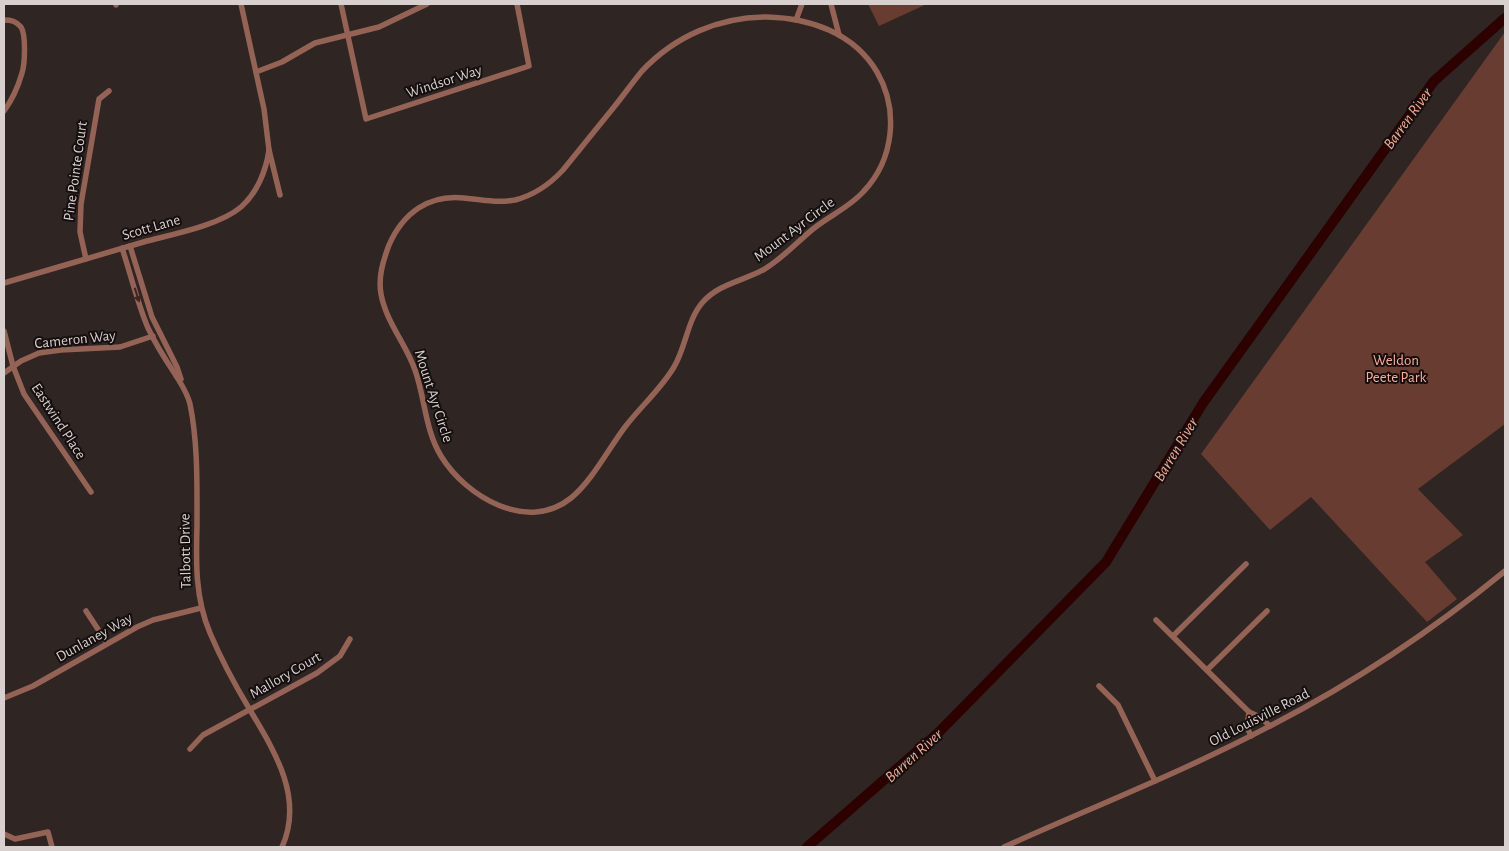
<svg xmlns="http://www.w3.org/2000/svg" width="1509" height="851" font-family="'Alegreya Sans',sans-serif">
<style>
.green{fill:#683c31}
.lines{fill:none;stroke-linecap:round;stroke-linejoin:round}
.river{stroke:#2c0100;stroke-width:10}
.minor{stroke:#956355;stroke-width:5.5}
.oneway{fill:#3b2823}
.labels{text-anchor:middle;stroke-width:4;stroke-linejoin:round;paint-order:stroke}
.street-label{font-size:15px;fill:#d7d0ce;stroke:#140f0e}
.park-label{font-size:15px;fill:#fcac97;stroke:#140f0e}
.water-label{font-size:16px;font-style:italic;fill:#f8a893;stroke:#140f0e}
</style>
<rect width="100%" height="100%" fill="#2f2522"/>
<g class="green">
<path d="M868 4H927L879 26Z"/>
<path d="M1505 32V424L1418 489 1463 535 1425 562 1457 599 1427 622 1311 497 1270 530 1201 454Z"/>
</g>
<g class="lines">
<path class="river" d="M807 847 938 733 1106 562 1203 403 1434 81 1505 18"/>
<g class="minor">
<path d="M116 4V5"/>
<path d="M241 4 264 109 269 150 280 195"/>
<path d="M341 4 366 119 529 66 517 4"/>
<path d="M831 4 839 35"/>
<path d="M767 17C810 18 854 33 877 72 899 110 894 159 864 191 850 207 829 216 813 229 796 243 782 259 763 270 743 281 718 284 702 303 687 321 686 347 674 367 661 389 641 406 625 427 609 448 592 481 571 498 528 533 466 497 441 456 425 430 425 398 415 370 406 344 386 322 381 294 378 277 383 261 389 245 403 213 429 194 464 198 482 200 498 203 515 200 535 195 550 184 563 170 580 149 597 128 614 107 623 96 632 83 642 71 675 36 719 17 767 17Z"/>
<path d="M4 20C11 20 16 21 21 27 26 34 25 64 22 73 18 87 12 100 4 111"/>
<path d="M796 20 802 4"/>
<path d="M256 72 282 62 315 43 379 27 427 4"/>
<path d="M130 246 152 317 177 367 181 379"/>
<path d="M122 248C131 275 137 302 148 328 155 343 165 359 175 374 181 384 187 392 190 404 198 443 197 485 197 525 196 562 195 598 210 633 221 659 235 685 250 710 275 752 304 798 282 847"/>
<path d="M86 259 80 232 81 204 99 99 109 91"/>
<path d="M4 283C52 269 99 255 147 241 174 234 220 225 241 207 257 193 266 171 269 150"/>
<path d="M4 331 13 366 24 394 91 492"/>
<path d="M4 373 21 361 39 353 61 350 120 347 153 336"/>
<path d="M86 611 107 643"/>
<path d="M1156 620 1249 712 1247 727 1251 736"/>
<path d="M1173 636 1246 564"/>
<path d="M1207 670 1267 611"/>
<path d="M1099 686 1118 705 1155 781"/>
<path d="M4 698 33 686 137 627 153 620 201 608"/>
<path d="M1249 712 1260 717 1270 726"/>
<path d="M190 749 203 735 317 673 340 656 350 639"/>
<path d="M4 834 15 839 48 832 52 847"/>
<path d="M1004 847C1093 807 1185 771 1272 725 1355 682 1433 630 1505 571"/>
</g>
</g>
<defs><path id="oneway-solid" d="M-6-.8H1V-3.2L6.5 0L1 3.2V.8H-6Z" transform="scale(1.25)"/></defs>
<use class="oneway" href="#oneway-solid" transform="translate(137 295) rotate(72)"/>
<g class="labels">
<g class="street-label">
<text transform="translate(444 81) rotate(-18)" y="5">Windsor Way</text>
<text transform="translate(75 171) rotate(-82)" y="5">Pine Pointe Court</text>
<text transform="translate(151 227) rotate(-16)" y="5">Scott Lane</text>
<text transform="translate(794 229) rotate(-37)" y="5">Mount Ayr Circle</text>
<text transform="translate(75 339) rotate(-6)" y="5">Cameron Way</text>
<text transform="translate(434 396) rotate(72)" y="5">Mount Ayr Circle</text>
<text transform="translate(59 421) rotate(57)" y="5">Eastwind Place</text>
<text transform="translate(185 551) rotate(-91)" y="5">Talbott Drive</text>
<text transform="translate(94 637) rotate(-29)" y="5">Dunlaney Way</text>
<text transform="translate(285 675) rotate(-30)" y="5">Mallory Court</text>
<text transform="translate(1259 717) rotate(-27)" y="5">Old Louisville Road</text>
</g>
<g class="park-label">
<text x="1396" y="365">Weldon<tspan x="1396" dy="17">Peete Park</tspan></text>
</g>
<g class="water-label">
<text transform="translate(1407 118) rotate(-54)" y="6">Barren River</text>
<text transform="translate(1175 449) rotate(-59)" y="6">Barren River</text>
<text transform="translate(913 755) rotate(-42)" y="6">Barren River</text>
</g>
</g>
<rect width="1509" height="851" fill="none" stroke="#d7d0ce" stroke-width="10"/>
</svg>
